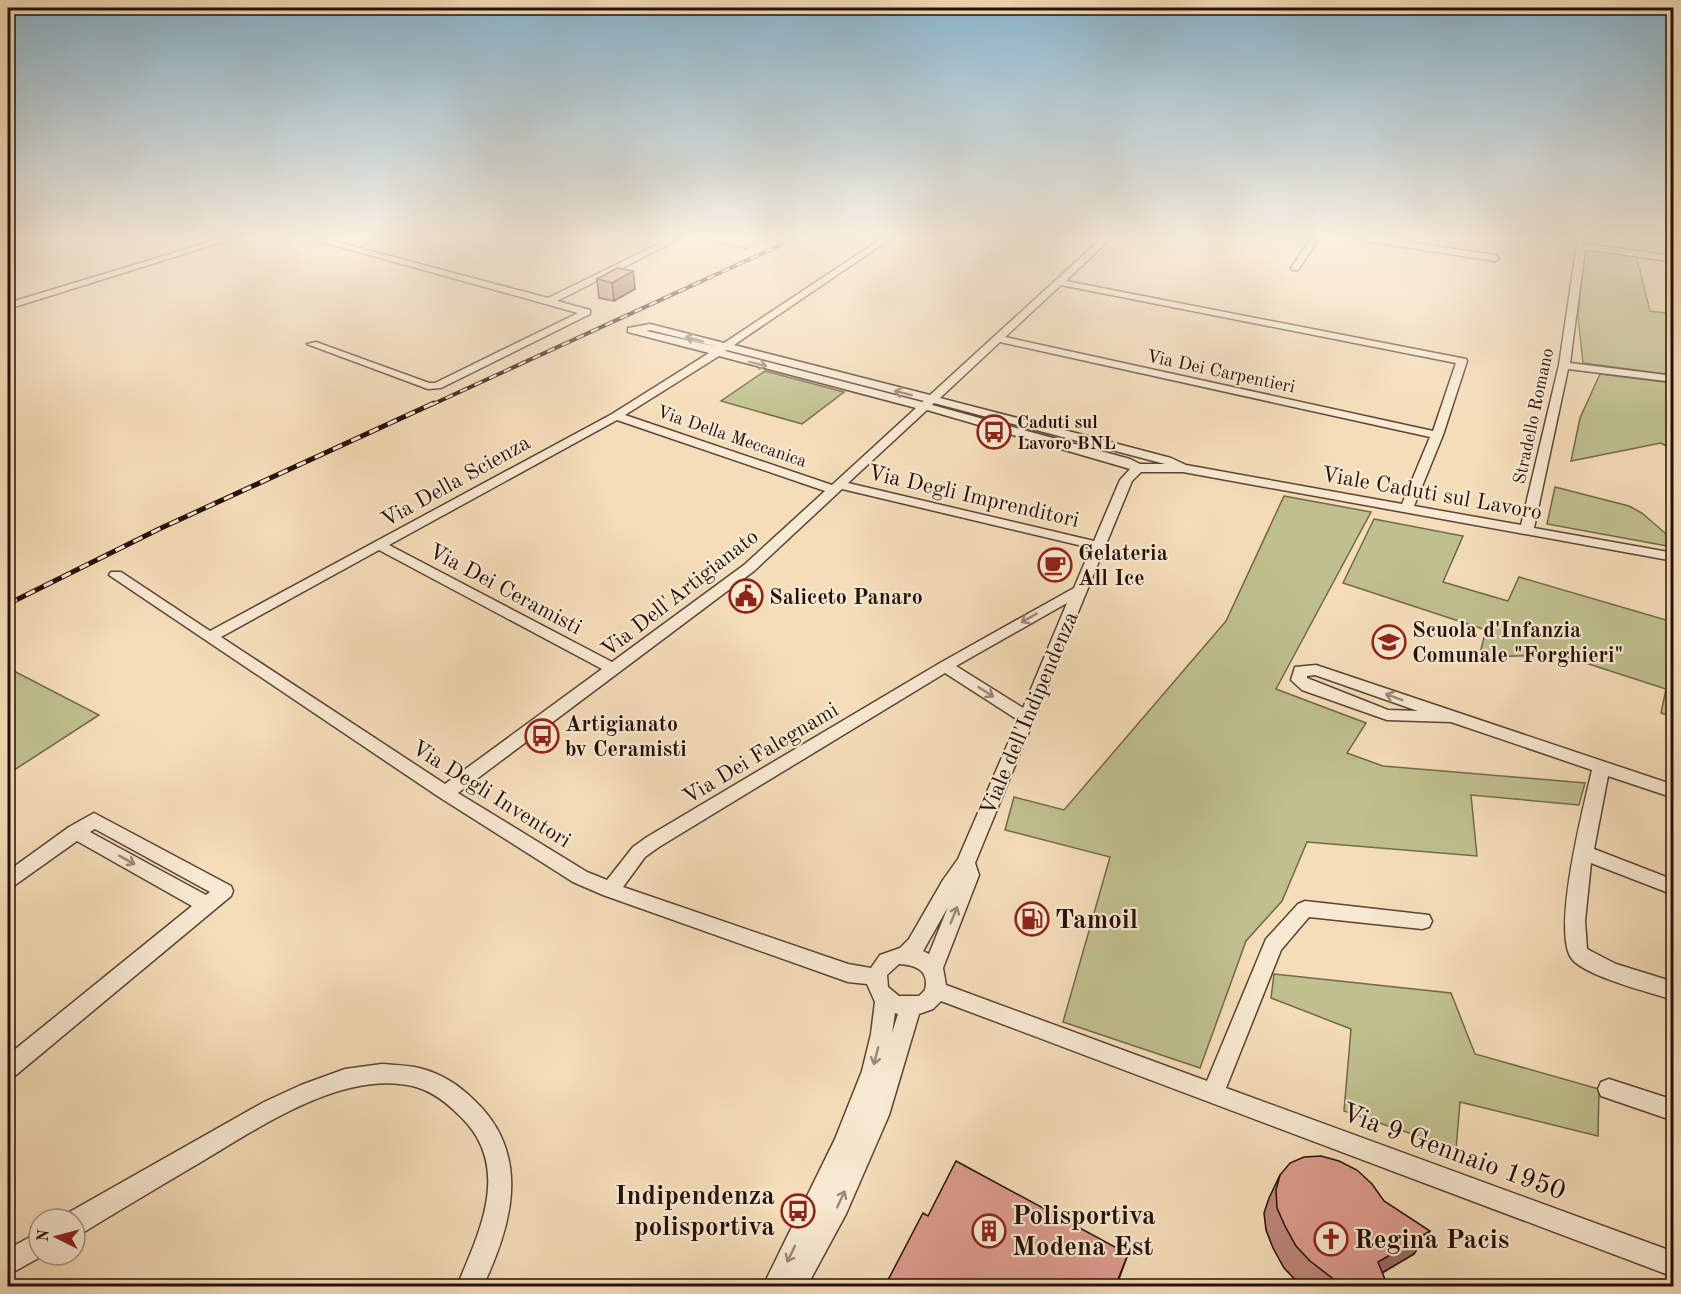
<svg xmlns="http://www.w3.org/2000/svg" width="1681" height="1294" font-family="'Old Standard TT',serif">
<style>
.green{fill:#bfc08d;stroke:#72684a;stroke-width:1.5}
.lines{fill:none;stroke-linecap:round;stroke-linejoin:round}
.minor-casing{stroke:#584334;stroke-width:3}
.minor{fill:#f8e9d2;fill-rule:evenodd}
.rail-far1-casing{stroke:#241008;stroke-width:4}
.rail-casing{stroke:#241008;stroke-width:5}
.rail-far1{stroke:#f8e9d2;stroke-width:2;stroke-dasharray:8;stroke-linecap:butt}
.rail{stroke:#f8e9d2;stroke-width:3;stroke-dasharray:10;stroke-linecap:butt}
.wall{fill:#be867a;stroke:#241008;stroke-width:1.5}
.shaded-wall{fill:#9b6d63;stroke:#241008;stroke-width:1.5}
.building{fill:#dd9c8e;stroke:#241008;stroke-width:1.5}
.oneway{stroke:#998777}
.labels{text-anchor:middle;stroke-width:4.5;stroke-linejoin:round;paint-order:stroke}
.far-street-label{font-size:18px;fill:#241008;stroke:#f8e9d2}
.far-poi-label{font-size:18px;font-weight:bold;fill:#241008;stroke:#f8e9d2;text-anchor:start}
.street-label{font-size:22px;fill:#241008;stroke:#f8e9d2}
.poi-label{font-size:22px;font-weight:bold;fill:#241008;stroke:#f8e9d2;text-anchor:start}
.near-poi-label{font-size:27px;font-weight:bold;fill:#241008;stroke:#f8e9d2;text-anchor:start}
.near-street-label{font-size:27px;fill:#241008;stroke:#f8e9d2}
</style>
<rect width="100%" height="100%" fill="#f5ddb9"/>
<filter id="stains"><feTurbulence type="fractalNoise" baseFrequency=".00333" numOctaves="4"/><feColorMatrix values="0 0 0 0 .2 0 0 0 0 .09 0 0 0 0 .02 0 0 0 .5 -.17"/></filter>
<radialGradient id="worn" r=".72"><stop offset=".6" stop-color="#630" stop-opacity="0"/><stop offset="1" stop-color="#630" stop-opacity=".3"/></radialGradient>
<g class="green">
<path d="M693 237H768L746 249Z"/>
<path d="M1585 249 1636 255 1650 311 1673 314V375L1583 363 1578 316Z"/>
<path d="M765 371 844 392 802 424 721 401Z"/>
<path d="M1600 374 1673 383V450L1661 443 1571 461 1580 418Z"/>
<path d="M1555 487 1629 506 1642 513 1673 540V547L1547 524Z"/>
<path d="M1284 496 1371 512 1276 689 1366 723 1347 753 1383 766 1585 783 1579 805 1471 795 1477 856 1307 842 1282 901 1246 941 1200 1068 1063 1022 1110 857 1005 830 1014 797 1064 810 1226 621Z"/>
<path d="M1374 519 1463 536 1443 582 1508 601 1519 577 1673 622V717L1661 713 1666 689 1561 655 1479 657 1486 630 1343 583Z"/>
<path d="M8 668 99 715 8 774Z"/>
<path d="M1274 974 1451 993 1475 1054 1599 1089 1598 1136 1460 1102 1456 1149 1344 1111 1351 1029 1271 998Z"/>
</g>
<g class="lines">
<g class="minor-casing">
<g id="minor">
<path d="M226 237H238L8 309V303Z"/>
<path d="M305 237H318L548 298 673 237H683L557 301 590 310V314L441 388 428 389 307 344 316 342 429 383H435L578 313Z"/>
<path d="M884 237H893L734 345 930 395 1103 237H1112L1066 281 1466 359 1467 361 1443 435 1414 506 1521 525 1559 365 1578 237H1586L1585 244 1674 256V262L1585 249 1570 363 1674 376V382L1568 369 1534 528 1674 553V561L1183 472H1141L1132 481 975 863 979 875 943 968 946 985 1207 1081 1266 939 1298 904 1305 901 1429 915 1432 921 1429 927 1422 929 1309 917 1281 950 1226 1088 1674 1252V1277L941 1001 933 1009 919 1014 889 1115 846 1214 807 1286H763L835 1139 862 1071 871 1034 875 1002 867 984 848 982 603 895 573 882 439 797 109 575 111 572H121L210 631 612 414 709 353 628 332V328L650 324 724 343ZM1061 285 1456 363 1433 431 1005 337ZM650 330 718 347 646 331ZM1000 342 1430 437 1402 504 1186 465 1171 458 1095 438 940 398ZM727 350 924 401 922 402 725 351ZM719 356 916 408 832 485 625 415ZM934 403 1165 464H1140L1130 459 932 405ZM927 410 1130 469 1120 480 1094 541 848 483ZM617 420 825 491 744 565 612 662 389 545ZM842 489 1091 548 1074 588 940 663 647 837 633 847 607 880 587 872 458 793 754 571ZM379 550 602 669 445 784 221 637ZM1067 603 1023 708 956 666ZM945 673 1018 720 958 859 943 880 909 939 900 948 880 955 871 968 848 964 623 887 645 857 659 847ZM948 907 929 954 923 951ZM899 964C915 965 930 970 925 990L919 996H899L888 987 887 975ZM895 1013 898 1014 892 1033Z"/>
<path d="M1312 237H1320L1298 270H1292L1291 268Z"/>
<path d="M1355 237H1374L1495 255 1499 258 1495 261 1359 240Z"/>
<path d="M1316 665 1674 785V798L1608 776 1594 849 1674 880V895L1591 863 1585 921 1587 949 1616 964 1674 982V1000C1651 993 1585 976 1572 959 1551 933 1584 805 1592 770L1451 722 1387 720 1302 690 1291 680 1295 667ZM1315 675 1418 711 1388 710 1307 678V676Z"/>
<path d="M94 813 231 886 233 891 231 896 16 1075 8 1078V1055L192 906 77 841 15 885 8 887V871L69 827ZM95 829 210 892 206 895 90 832Z"/>
<path d="M382 1064C394 1065 407 1065 419 1068 440 1073 459 1085 474 1100 531 1153 513 1223 483 1286H457C480 1231 512 1167 461 1117 448 1104 434 1092 416 1087 345 1068 260 1127 201 1162 162 1185 123 1208 84 1232L75 1235V1219H65L66 1214 264 1102 301 1085 345 1069Z"/>
<path d="M1609 1079 1674 1100V1121L1601 1096 1598 1089 1601 1082Z"/>
<path d="M39 1232V1255H44L8 1275V1249Z"/>
</g>
</g>
<use href="#minor" class="minor"/>
<g class="rail-far1-casing">
<path id="rail-far1" d="M431 405 798 237"/>
</g>
<g class="rail-casing">
<path id="rail" d="M8 604 159 529 434 403"/>
</g>
<use href="#rail-far1" class="rail-far1"/>
<use href="#rail" class="rail"/>
</g>
<g class="wall">
<path d="M633 271 635 289 614 301 599 298 597 279Z"/>
<path d="M1280 1175 1414 1254 1382 1273 1388 1287H1302L1284 1268 1273 1248 1266 1230 1264 1213 1269 1198Z"/>
<path d="M928 1216 1128 1254 1116 1287H888V1280Z"/>
</g>
<g class="shaded-wall">
<path d="M633 271 635 289 614 301 612 283Z"/>
<path d="M1430 1231 1414 1254 1363 1284 1378 1262Z"/>
</g>
<g class="building">
<path d="M617 268 633 271 612 283 597 279Z"/>
<path d="M1321 1156 1339 1161 1357 1170 1372 1184 1384 1201 1430 1231 1378 1262 1388 1287H1352L1336 1281 1310 1261 1296 1246 1285 1226 1277 1208 1276 1190 1280 1175 1290 1163 1304 1157Z"/>
<path d="M956 1161 1128 1254 1115 1287H891L893 1283 888 1280 923 1213 928 1216Z"/>
</g>
<defs><path id="oneway-shaft" d="M-6 0H5M1.5-3L5.5 0L1.5 3" fill="none" stroke-width="1.6" stroke-linecap="round" stroke-linejoin="round" transform="scale(1.5)"/></defs>
<g class="oneway">
<use href="#oneway-shaft" transform="translate(694 339) rotate(-165)"/>
<use href="#oneway-shaft" transform="translate(758 364) rotate(14)"/>
<use href="#oneway-shaft" transform="translate(903 393) rotate(-166)"/>
<use href="#oneway-shaft" transform="translate(1029 618) rotate(150)"/>
<use href="#oneway-shaft" transform="translate(986 692) rotate(33)"/>
<use href="#oneway-shaft" transform="translate(1394 697) rotate(-160)"/>
<use href="#oneway-shaft" transform="translate(127 860) rotate(29)"/>
<use href="#oneway-shaft" transform="translate(954 915) rotate(-68)"/>
<use href="#oneway-shaft" transform="translate(876 1056) rotate(104)"/>
<use href="#oneway-shaft" transform="translate(841 1199) rotate(-65)"/>
<use href="#oneway-shaft" transform="translate(791 1254) rotate(116)"/>
</g>
<linearGradient id="sky" x2="0" y2="1"><stop stop-color="#89b7d1"/><stop offset="0.57" stop-color="#faf0e0"/><stop offset="1" stop-color="#faf0e0" stop-opacity="0"/></linearGradient>
<rect width="1681" height="418" fill="url(#sky)"/>
<defs>
<g id="bus-ring" transform="scale(1.725)"><circle r="9.5" fill="#f8e9d2" stroke="#8f2418" stroke-width="1.5"/><path d="M-5-6H5V4H4V6H2V4H-2V6H-4V4H-5ZM-3.5-4V0h7V-4ZM-3.5 1.2v1.5H-2V1.2ZM2 1.2v1.5H3.5V1.2Z" fill="#8f2418"/></g>
<g id="cafe-ring" transform="scale(1.725)"><circle r="9.5" fill="#f8e9d2" stroke="#8f2418" stroke-width="1.5"/><path d="M-5.5-4.5H6V0H3Q3 3.5 0 3.5H-2.5Q-5.5 3.5-5.5 0ZM3-3.2v2h1.7v-2ZM-6 4.5H4V6H-6Z" fill="#8f2418"/></g>
<g id="civic-ring" transform="scale(1.725)"><circle r="9.5" fill="#f8e9d2" stroke="#8f2418" stroke-width="1.5"/><path d="M-.6-6.5H3V-4.5H.6V-3L4-1V1h2V6H-6V1h2V-1L-.6-3ZM-1.2 2.5V6h2.4V2.5Z" fill="#8f2418"/></g>
<g id="school-ring" transform="scale(1.725)"><circle r="9.5" fill="#f8e9d2" stroke="#8f2418" stroke-width="1.5"/><path d="M0-5L7-2L0 1L-7-2ZM-4 1L0 2.5L4 1V4Q0 6-4 4Z" fill="#8f2418"/></g>
<g id="fuel-ring" transform="scale(1.725)"><circle r="9.5" fill="#f8e9d2" stroke="#8f2418" stroke-width="1.5"/><path d="M-5.5-6h7V0h2V4h1.3V-2.5L3-4.5l.8-.8L6-3V5H2.5V1h-1V6h-7ZM-4.2-4.7v3.2H.2V-4.7Z" fill="#8f2418"/></g>
<g id="building-ring" transform="scale(1.725)"><circle r="9.5" fill="#f8e9d2" stroke="#8f2418" stroke-width="1.5"/><path d="M-4-6H4V6H1V3H-1V6H-4ZM-2.5-4.3h1.7v1.8h-1.7ZM.8-4.3h1.7v1.8H.8ZM-2.5-1h1.7V.8h-1.7ZM.8-1h1.7V.8H.8Z" fill="#8f2418"/></g>
<g id="church-ring" transform="scale(1.725)"><circle r="9.5" fill="#f8e9d2" stroke="#8f2418" stroke-width="1.5"/><path d="M-1.2-6h2.4v3.5h3.3v2.4h-3.3V6h-2.4V-.1h-3.3v-2.4h3.3Z" fill="#8f2418"/></g>
</defs>
<g fill-rule="evenodd">
<use href="#bus-ring" x="994" y="432"/>
<use href="#cafe-ring" x="1055" y="565"/>
<use href="#civic-ring" x="746" y="596"/>
<use href="#school-ring" x="1389" y="642"/>
<use href="#bus-ring" x="542" y="736"/>
<use href="#fuel-ring" x="1032" y="919"/>
<use href="#bus-ring" x="798" y="1211"/>
<use href="#building-ring" x="989" y="1231"/>
<use href="#church-ring" x="1331" y="1239"/>
</g>
<g class="labels">
<g class="far-street-label">
<text transform="translate(1221 371) rotate(12)" y="6">Via Dei Carpentieri</text>
<text transform="translate(1533 416) rotate(-78)" y="6">Stradello Romano</text>
<text transform="translate(732 436) rotate(19)" y="6">Via Della Meccanica</text>
</g>
<g class="far-poi-label">
<text x="1017" y="428">Caduti sul<tspan x="1017" dy="21">Lavoro BNL</tspan></text>
</g>
<g class="street-label">
<text transform="translate(455 480) rotate(-29)" y="8">Via Della Scienza</text>
<text transform="translate(1432 492) rotate(10)" y="8">Viale Caduti sul Lavoro</text>
<text transform="translate(974 495) rotate(13)" y="8">Via Degli Imprenditori</text>
<text transform="translate(506 588) rotate(28)" y="8">Via Dei Ceramisti</text>
<text transform="translate(679 592) rotate(-38)" y="8">Via Dell'Artigianato</text>
<text transform="translate(1028 713) rotate(-67)" y="8">Viale dell'Indipendenza</text>
<text transform="translate(760 752) rotate(-31)" y="8">Via Dei Falegnami</text>
<text transform="translate(492 793) rotate(32)" y="8">Via Degli Inventori</text>
</g>
<g class="poi-label">
<text x="1078" y="560">Gelateria<tspan x="1078" dy="25">All Ice</tspan></text>
<text x="769" y="604">Saliceto Panaro</text>
<text x="1412" y="637">Scuola d'Infanzia<tspan x="1412" dy="25">Comunale "Forghieri"</tspan></text>
<text x="565" y="731">Artigianato<tspan x="565" dy="25">bv Ceramisti</tspan></text>
</g>
<g class="near-poi-label">
<text x="1055" y="928">Tamoil</text>
<text x="775" y="1204" text-anchor="end">Indipendenza<tspan x="775" dy="31">polisportiva</tspan></text>
<text x="1012" y="1224">Polisportiva<tspan x="1012" dy="31">Modena Est</tspan></text>
<text x="1354" y="1248">Regina Pacis</text>
</g>
<g class="near-street-label">
<text transform="translate(1454 1151) rotate(20)" y="9">Via 9 Gennaio 1950</text>
</g>
</g>
<rect width="1681" height="1294" fill="none" stroke="#f5ddb9" stroke-width="30"/>
<rect x="9" y="9" width="1663" height="1276" fill="none" stroke="#241008" stroke-width="3"/>
<rect x="15" y="15" width="1651" height="1264" fill="none" stroke="#241008" stroke-width="1.5"/>
<g transform="translate(57 1237) rotate(276)"><circle r="28" fill="#f8e9d2" stroke="#a39281" stroke-width="1.5"/>
<path d="M0-4.5L10 22L0 15L-10 22Z" fill="#8f2418"/>
<text y="-9" font-size="16" font-weight="bold" text-anchor="middle" fill="#241008">N</text>
</g>
<rect width="100%" height="100%" filter="url(#stains)"/>
<rect width="100%" height="100%" fill="url(#worn)"/>
</svg>
